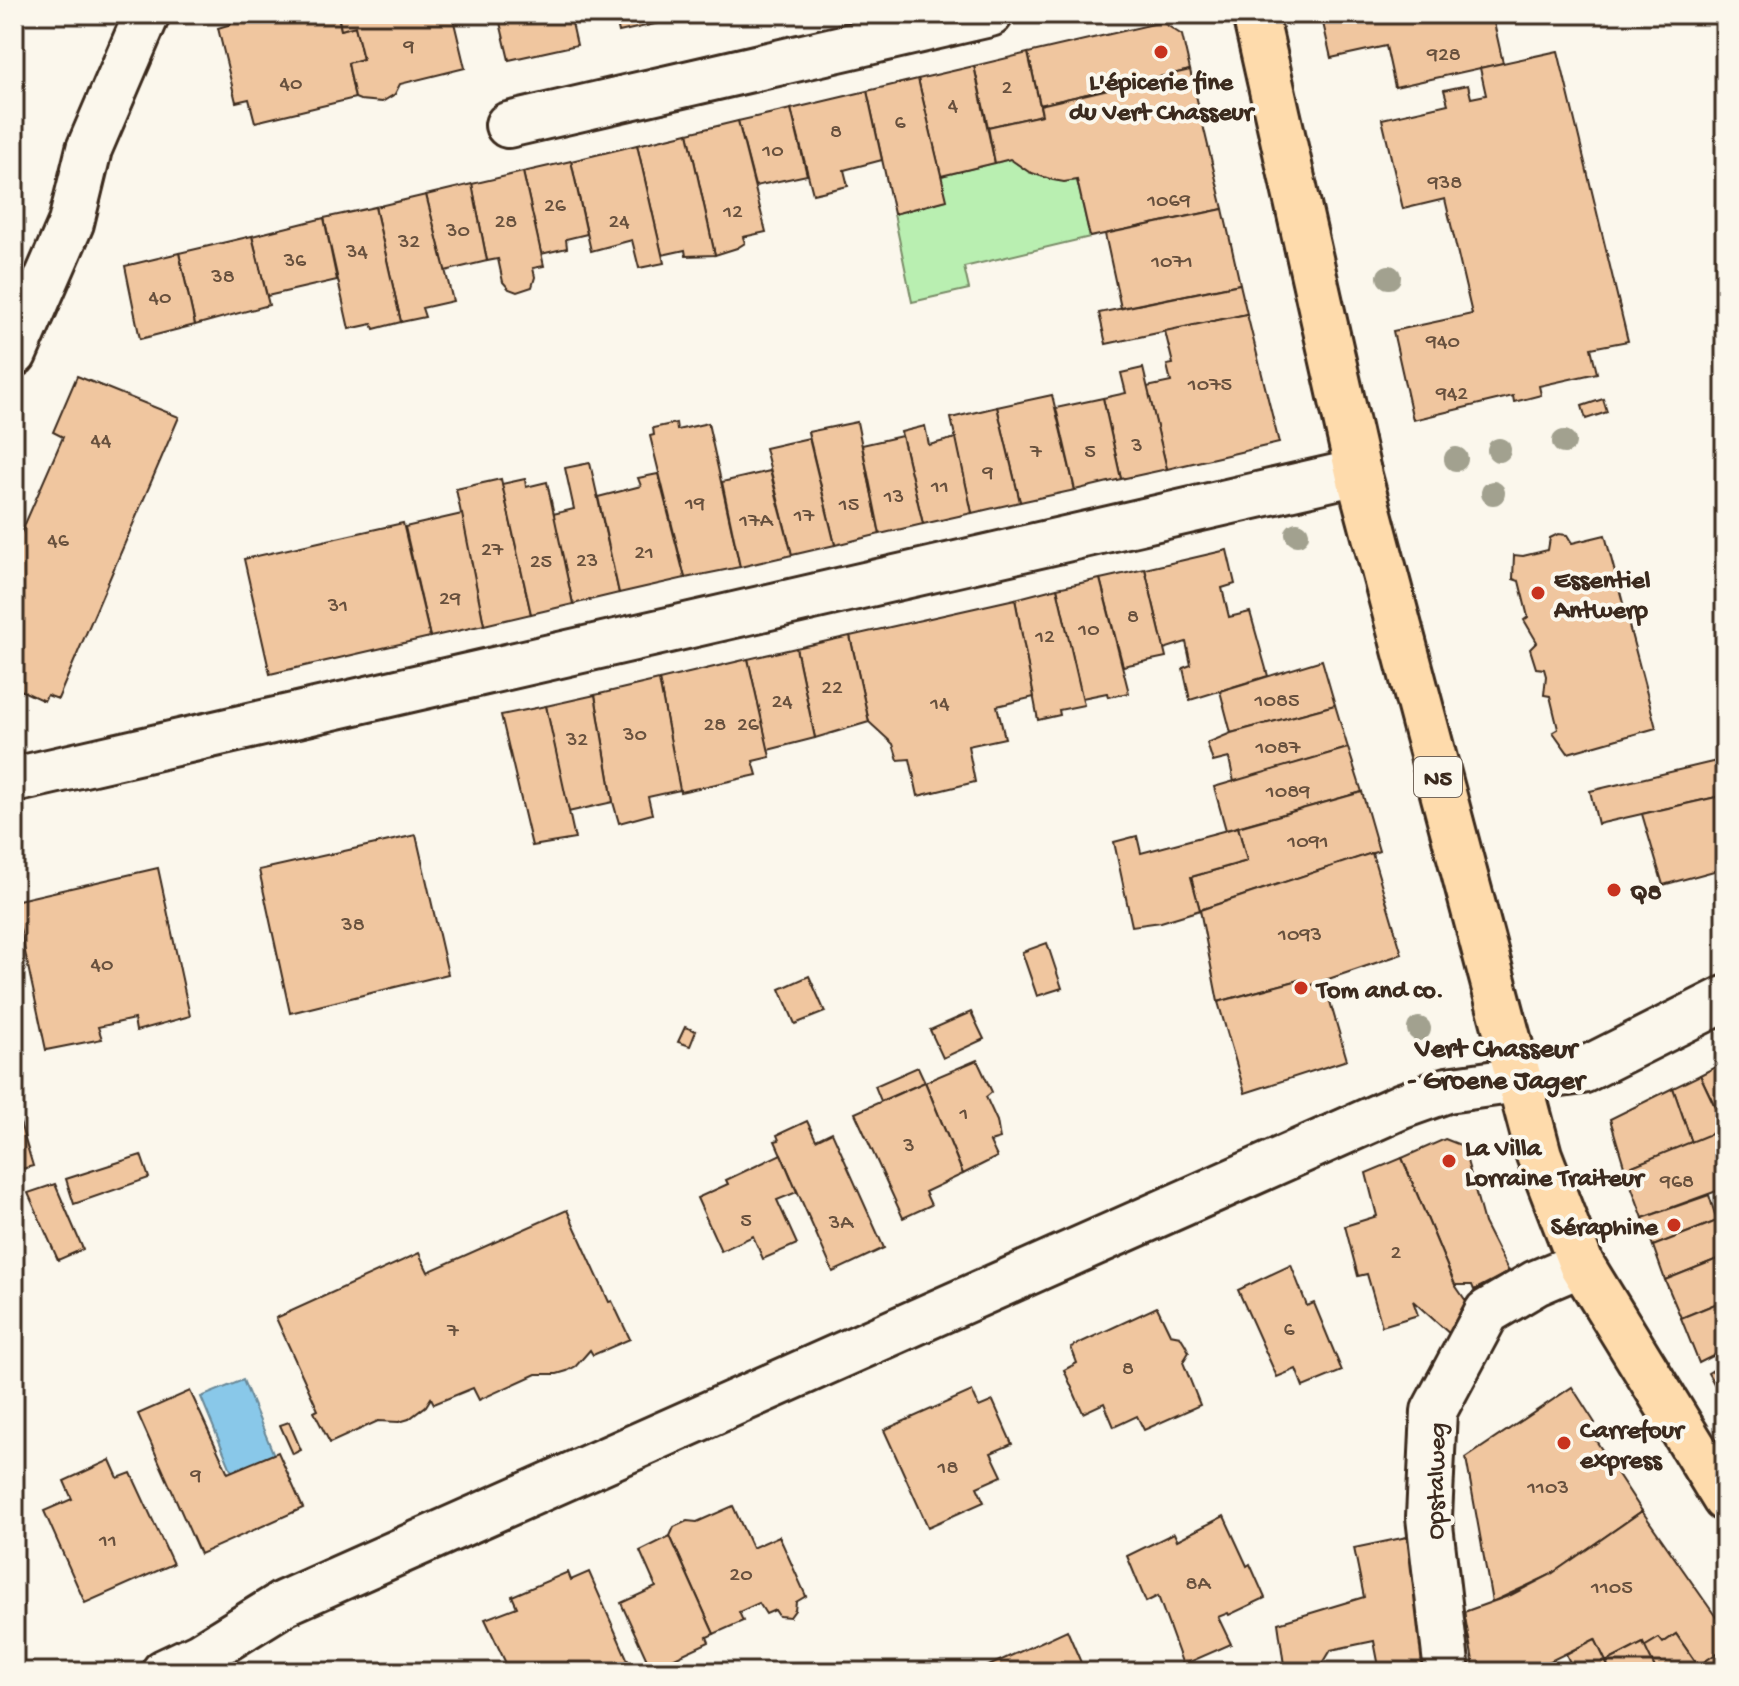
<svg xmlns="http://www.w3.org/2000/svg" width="1739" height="1686" font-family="'Gochi Hand',sans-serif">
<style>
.green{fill:#b9efb1;stroke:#7a8c68;stroke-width:2}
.water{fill:#89c8e9;stroke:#6a8998;stroke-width:2}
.building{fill:#f0c69f;stroke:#3b2a1e;stroke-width:2}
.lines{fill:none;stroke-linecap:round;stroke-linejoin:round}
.minor-casing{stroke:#3b2a1e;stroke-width:50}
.major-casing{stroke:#3b2a1e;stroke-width:50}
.minor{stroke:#fbf7ec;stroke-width:44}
.major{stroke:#fedbac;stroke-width:44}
.tree{fill:#a2a18f}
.poi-dot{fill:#c8321e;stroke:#fbf7ec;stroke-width:3}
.labels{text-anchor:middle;stroke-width:8;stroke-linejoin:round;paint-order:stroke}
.number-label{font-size:22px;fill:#68513e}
.shield{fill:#fbf7ec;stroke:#75685c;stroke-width:2}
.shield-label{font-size:24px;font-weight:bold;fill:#3b2a1e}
.poi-label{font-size:26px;font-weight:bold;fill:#3b2a1e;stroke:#fbf7ec;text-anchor:start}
.street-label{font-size:26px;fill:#3b2a1e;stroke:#fbf7ec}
.neighbourhood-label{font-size:28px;font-weight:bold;fill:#3b2a1e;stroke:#fbf7ec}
</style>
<rect width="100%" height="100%" fill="#fbf7ec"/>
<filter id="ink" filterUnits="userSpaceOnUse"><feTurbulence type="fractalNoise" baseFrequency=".0125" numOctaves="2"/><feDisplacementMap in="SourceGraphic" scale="16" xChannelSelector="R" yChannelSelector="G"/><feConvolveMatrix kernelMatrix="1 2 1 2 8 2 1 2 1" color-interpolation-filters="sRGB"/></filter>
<g filter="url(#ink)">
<path class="green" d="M1010 159C1030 174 1052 184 1077 180L1090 237 964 267 969 289 912 302 894 214 946 200 941 176Z"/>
<path class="water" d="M243 1380 274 1455 232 1472 201 1397Z"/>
<g class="building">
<path d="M229 14H338L341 30 355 26 363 59 348 63 355 98 255 122 249 99 236 102 218 28 231 24Z"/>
<path d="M338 14H452L465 68 400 84 395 94 382 102 360 100 355 98 348 63 363 59 355 26 341 30Z"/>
<path d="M498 14H570L577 45 509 60Z"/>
<path d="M615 14H685L686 17 619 32Z"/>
<path d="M1321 14H1492L1503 63 1395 87 1386 46 1331 58Z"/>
<path d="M1162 22 1182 35 1190 70 1040 105 1028 53Z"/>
<path d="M1558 51 1628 341 1591 348 1597 373 1539 386 1541 395 1514 402 1513 396 1413 420 1393 331 1472 314 1445 199 1403 209 1382 119 1448 104 1444 90 1468 85 1471 98 1486 95 1480 68Z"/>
<path d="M1028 53 1042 115 988 127 974 66Z"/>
<path d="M974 66 995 163 941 176 918 79Z"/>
<path d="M1190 70 1223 209 1090 237 1077 180 1064 182 1053 180 1029 172 1010 159 995 163 988 127 1042 115 1040 105Z"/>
<path d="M918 79 947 200 894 214 867 91Z"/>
<path d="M867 91 882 160 844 170 848 186 813 194 791 109Z"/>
<path d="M791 109 807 175 755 186 738 121Z"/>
<path d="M738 121 766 232 743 237 745 243 737 248 715 255 688 133Z"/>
<path d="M688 133 715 255 686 256 685 250 662 255 637 145Z"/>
<path d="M637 145 664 263 639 268 632 240 591 251 571 161Z"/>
<path d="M571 161 587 234 566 239 567 248 541 254 523 172Z"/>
<path d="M523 172 544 266 533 268 535 277 532 287 517 292 509 289 503 282 498 259 487 261 472 184Z"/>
<path d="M472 184 487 261 445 271 426 195Z"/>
<path d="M426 195 453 301 422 308 425 317 401 322 375 207Z"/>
<path d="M375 207 401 322 374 329 372 324 349 329 324 218Z"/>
<path d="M1223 209 1240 284 1121 308 1105 234Z"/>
<path d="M324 218 337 280 267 296 252 236Z"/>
<path d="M252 236 269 305 195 325 179 253Z"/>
<path d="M179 253 195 325 140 339 125 266Z"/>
<path d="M1240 284 1247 314 1106 344 1099 313Z"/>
<path d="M1247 314 1279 443 1167 469 1147 387 1171 382 1167 365 1173 364 1165 331Z"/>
<path d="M1143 368 1167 469 1121 479 1103 398 1126 393 1121 373Z"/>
<path d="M77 376 179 417 58 699 47 695 44 701 14 687V549L63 437 53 432Z"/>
<path d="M1052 395 1075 490 1020 502 997 407Z"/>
<path d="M1103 398 1121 479 1075 490 1056 408Z"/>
<path d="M1603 399 1607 412 1586 419 1582 406Z"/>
<path d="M997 407 1020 502 972 513 951 418Z"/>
<path d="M857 422 880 534 835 545 808 432Z"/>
<path d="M676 423 677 430 708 423 740 567 685 578 650 436 654 435 653 428Z"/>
<path d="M925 426 929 445 956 438 972 513 923 524 901 432Z"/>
<path d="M902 436 923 524 880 534 862 445Z"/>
<path d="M809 438 835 545 792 555 765 448Z"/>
<path d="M590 463 619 593 573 604 553 514 574 509 565 468Z"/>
<path d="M770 471 792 555 740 567 722 482Z"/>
<path d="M658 474 685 578 619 593 598 497 641 486 638 478Z"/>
<path d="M501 479 531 614 484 625 456 489Z"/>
<path d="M525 479 526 487 547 482 573 604 531 614 502 484Z"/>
<path d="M462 514 484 625 430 637 405 527Z"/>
<path d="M403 523 430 637 270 674 244 559Z"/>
<path d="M1558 534 1567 535 1572 543 1605 535 1656 728 1568 753 1553 732 1558 729 1550 696 1544 695 1546 676 1544 669 1536 668 1530 649 1537 642 1524 620 1528 617 1519 581 1513 579 1514 555 1523 556 1548 550 1550 538Z"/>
<path d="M1227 550 1235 584 1222 588 1229 617 1250 612 1268 676 1190 700 1183 668 1191 665 1186 642 1164 649 1145 569Z"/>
<path d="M1145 569 1166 657 1123 666 1100 579Z"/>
<path d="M1100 579 1129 693 1108 697 1107 693 1082 698 1057 588Z"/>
<path d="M1057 588 1084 705 1059 710 1060 715 1038 720 1015 599Z"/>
<path d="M1015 599 1034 697 997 706 1005 738 968 746 975 782 918 796 910 759 898 760 893 744 869 722 850 636Z"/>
<path d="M850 636 869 722 815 738 796 648Z"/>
<path d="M796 648 815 738 768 750 748 659Z"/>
<path d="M748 659 770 757 753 761 757 775 680 792 659 680Z"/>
<path d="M1322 660 1335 705 1231 733 1220 691Z"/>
<path d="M659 680 680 790 648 797 652 814 619 823 613 802 595 695Z"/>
<path d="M595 695 613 802 568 812 546 706Z"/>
<path d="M1335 705 1348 748 1234 782 1229 758 1213 762 1207 743 1231 733Z"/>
<path d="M546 706 575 839 532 846 501 715Z"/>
<path d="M1348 748 1362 792 1226 830 1214 787Z"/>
<path d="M1725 759V795L1598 824 1590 791Z"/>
<path d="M1362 792 1379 851 1200 910 1191 877 1247 861 1238 827Z"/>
<path d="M1725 795V868L1663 885 1642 814Z"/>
<path d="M1238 827 1247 861 1191 877 1200 910 1161 922 1132 926 1114 842 1137 836 1141 853Z"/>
<path d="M416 835 448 974 290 1013 259 870Z"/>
<path d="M1372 853 1402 954 1302 988 1299 980 1218 1002 1200 910Z"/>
<path d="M158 868 190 1016 136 1031 134 1019 98 1027 102 1039 46 1050 14 901Z"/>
<path d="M1047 943 1062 988 1037 996 1022 952Z"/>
<path d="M809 976 825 1012 795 1024 780 989Z"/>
<path d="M1299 980 1302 988 1324 981 1347 1060 1245 1093 1218 1002Z"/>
<path d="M971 1012 984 1039 943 1058 930 1030Z"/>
<path d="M685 1027 696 1031 690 1046 678 1042Z"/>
<path d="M977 1060 992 1092 986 1097 997 1121 1000 1139 990 1142 997 1157 963 1174 925 1082Z"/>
<path d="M1725 1062V1127L1700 1075Z"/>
<path d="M918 1067 925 1082 881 1101 875 1086Z"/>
<path d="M1700 1075 1725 1128 1692 1143 1673 1088Z"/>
<path d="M925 1082 963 1174 925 1192 931 1205 903 1218 855 1113Z"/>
<path d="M1673 1088 1692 1143 1625 1169 1610 1119Z"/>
<path d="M14 1103 33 1166 14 1171Z"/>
<path d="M807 1121 816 1140 832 1132 884 1248 833 1272 775 1141 779 1140 777 1135Z"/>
<path d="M1725 1128V1188L1643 1218 1625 1169Z"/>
<path d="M1445 1139 1463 1146 1484 1223 1509 1272 1474 1290 1472 1285H1455L1402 1158Z"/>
<path d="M781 1154 797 1192 777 1200 797 1244 763 1259 753 1236 721 1251 697 1198 728 1184 726 1180Z"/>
<path d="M141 1155 149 1178 74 1204 66 1179Z"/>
<path d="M1402 1158 1455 1285 1466 1301 1451 1335 1413 1301 1418 1315 1382 1326 1367 1274 1358 1276 1345 1226 1377 1216 1366 1173Z"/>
<path d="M55 1184 83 1249 58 1260 28 1193Z"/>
<path d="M1709 1195 1717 1221 1653 1246 1643 1218Z"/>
<path d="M567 1210 609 1302 612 1301 630 1339 593 1355 590 1350 576 1366 567 1371 557 1374H536L479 1400 473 1388 434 1404 431 1398 426 1406 409 1419 399 1422 378 1421 330 1443 314 1412 318 1410 276 1318 419 1253 428 1272Z"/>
<path d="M1717 1221 1725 1245V1256L1665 1280 1653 1246Z"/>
<path d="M1725 1256V1300L1681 1318 1665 1280Z"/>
<path d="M1291 1265 1307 1306 1314 1303 1342 1371 1303 1387 1296 1369 1277 1377 1238 1290Z"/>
<path d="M1725 1300V1350L1699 1363 1681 1318Z"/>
<path d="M1157 1307 1170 1334 1180 1336 1185 1344 1189 1352 1183 1362 1200 1405 1144 1430 1137 1416 1114 1427 1104 1403 1083 1413 1064 1370 1077 1363 1071 1347Z"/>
<path d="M1725 1363V1403L1708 1373Z"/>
<path d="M1572 1387 1595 1423 1587 1427 1642 1511 1550 1575 1492 1602 1466 1458Z"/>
<path d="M190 1391 228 1473 278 1452 303 1508 200 1554 138 1414Z"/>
<path d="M972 1391 979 1407 993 1401 1012 1444 991 1453 1002 1476 977 1487 984 1502 928 1527 884 1430Z"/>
<path d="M289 1422 301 1450 293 1454 280 1425Z"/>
<path d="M110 1460 118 1478 131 1473 173 1564 85 1603 44 1511 72 1499 64 1481Z"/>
<path d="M733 1506 752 1548 779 1536 806 1596 796 1602 795 1610 790 1617 779 1616 775 1610 766 1614 759 1603 739 1612 743 1621 714 1634 670 1536 674 1527 687 1521 697 1522Z"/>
<path d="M1642 1511 1725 1630V1648L1698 1666 1676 1634 1663 1643 1659 1638 1644 1647 1643 1643 1606 1662 1595 1639 1528 1672H1475L1464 1612 1511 1595 1550 1575Z"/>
<path d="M1224 1516 1247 1566 1250 1564 1265 1598 1229 1615 1228 1613 1218 1617 1231 1644 1183 1665 1158 1596 1146 1602 1127 1556 1174 1533 1177 1540Z"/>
<path d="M670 1536 714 1634 707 1637 709 1642 651 1669 621 1603 656 1587 640 1551Z"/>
<path d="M1407 1537 1431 1672H1380L1374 1641 1331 1650 1322 1665 1323 1672H1285L1278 1623 1364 1597 1354 1548Z"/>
<path d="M568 1572 571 1580 589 1572 633 1672H510L485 1619 517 1607 512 1596Z"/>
<path d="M1067 1630 1085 1672H975L982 1669Z"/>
<path d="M1676 1634 1698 1666 1689 1672H1657L1644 1647 1659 1638 1663 1643Z"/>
<path d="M1595 1639 1611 1672H1574L1566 1654Z"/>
<path d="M1643 1643 1657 1672H1611L1606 1662Z"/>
<path d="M1725 1648V1672H1689Z"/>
</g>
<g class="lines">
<g class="minor-casing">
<g id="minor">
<path d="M508 125 990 14"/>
<path d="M14 354 71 223 89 149 147 14"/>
<path d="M14 780 1358 472"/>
<path d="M164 1672 200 1655 284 1603 1402 1106 1447 1090 1582 1071 1725 999"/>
<path d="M1447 1672 1429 1517 1434 1411 1487 1312 1536 1283 1581 1264"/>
</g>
</g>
<g class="major-casing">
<path id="major" d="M1255 14 1358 472 1539 1155 1581 1264 1725 1499"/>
</g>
<use href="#minor" class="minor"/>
<use href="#major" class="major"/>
</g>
<g class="tree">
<circle cx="1389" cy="277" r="12"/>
<circle cx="1564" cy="442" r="12"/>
<circle cx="1499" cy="450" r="12"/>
<circle cx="1456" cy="459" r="12"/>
<circle cx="1493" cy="493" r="12"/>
<circle cx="1297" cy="534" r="12"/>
<circle cx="1419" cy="1029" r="12"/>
</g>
</g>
<g class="poi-dot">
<circle cx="1161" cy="52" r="8"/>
<circle cx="1538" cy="593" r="8"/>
<circle cx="1614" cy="890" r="8"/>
<circle cx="1301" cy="988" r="8"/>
<circle cx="1449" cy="1161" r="8"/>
<circle cx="1674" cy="1225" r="8"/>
<circle cx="1564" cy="1443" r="8"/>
</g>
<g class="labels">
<g class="number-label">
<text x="409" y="52">9</text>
<text x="1444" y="60">928</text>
<text x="291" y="89">40</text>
<text x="1007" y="93">2</text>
<text x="953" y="111">4</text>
<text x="900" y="128">6</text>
<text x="836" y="137">8</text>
<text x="773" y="156">10</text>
<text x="1445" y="188">938</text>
<text x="1169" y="206">1069</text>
<text x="555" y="211">26</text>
<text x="733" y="217">12</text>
<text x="506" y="227">28</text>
<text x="619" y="227">24</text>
<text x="458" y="236">30</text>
<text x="409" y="247">32</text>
<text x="357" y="257">34</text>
<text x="295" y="266">36</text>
<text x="1172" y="267">1071</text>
<text x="223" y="282">38</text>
<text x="160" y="303">40</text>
<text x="1443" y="347">940</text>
<text x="1210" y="390">1075</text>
<text x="1452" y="399">942</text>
<text x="101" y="446">44</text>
<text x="1137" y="451">3</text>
<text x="1036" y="457">7</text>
<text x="1090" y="457">5</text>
<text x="988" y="478">9</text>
<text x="940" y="492">11</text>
<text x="894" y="502">13</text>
<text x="695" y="509">19</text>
<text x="849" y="510">15</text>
<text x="804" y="521">17</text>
<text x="756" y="526">17A</text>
<text x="58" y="546">46</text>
<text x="492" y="555">27</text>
<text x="644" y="558">21</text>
<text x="587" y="566">23</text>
<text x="541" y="567">25</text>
<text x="450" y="604">29</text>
<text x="338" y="611">31</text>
<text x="1133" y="622">8</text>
<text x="1089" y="635">10</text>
<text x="1045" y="642">12</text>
<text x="832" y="693">22</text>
<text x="1277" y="706">1085</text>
<text x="782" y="707">24</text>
<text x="940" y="709">14</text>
<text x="715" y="730">28</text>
<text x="748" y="730">26</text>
<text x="635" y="740">30</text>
<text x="577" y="745">32</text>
<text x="1278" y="753">1087</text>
<text x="1288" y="797">1089</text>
<text x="1308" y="847">1091</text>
<text x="353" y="930">38</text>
<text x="1300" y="940">1093</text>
<text x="102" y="970">40</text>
<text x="964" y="1119">1</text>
<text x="909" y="1151">3</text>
<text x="1677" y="1187">968</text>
<text x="746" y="1226">5</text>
<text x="841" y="1228">3A</text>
<text x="1396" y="1258">2</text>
<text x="1289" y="1335">6</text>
<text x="453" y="1336">7</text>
<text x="1128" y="1374">8</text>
<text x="948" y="1473">18</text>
<text x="196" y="1481">9</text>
<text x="1548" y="1493">1103</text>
<text x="108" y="1546">11</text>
<text x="741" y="1580">20</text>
<text x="1198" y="1589">8A</text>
<text x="1612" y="1593">1105</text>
</g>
<rect class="shield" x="1414" y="757" width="48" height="40" rx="6"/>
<g class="shield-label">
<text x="1438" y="785">N5</text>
</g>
<g class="poi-label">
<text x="1161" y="89" text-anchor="middle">L'épicerie fine<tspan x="1161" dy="30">du Vert Chasseur</tspan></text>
<text x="1554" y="587">Essentiel<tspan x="1554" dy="30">Antwerp</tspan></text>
<text x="1630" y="899">Q8</text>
<text x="1317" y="997">Tom and co.</text>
<text x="1465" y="1155">La Villa<tspan x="1465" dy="30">Lorraine Traiteur</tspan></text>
<text x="1658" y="1234" text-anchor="end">Séraphine</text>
<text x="1580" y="1437">Carrefour<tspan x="1580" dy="30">express</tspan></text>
</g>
<g class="street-label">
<text transform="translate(1434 1481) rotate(-89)" y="9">Opstalweg</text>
</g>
<g class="neighbourhood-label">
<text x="1496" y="1056">Vert Chasseur<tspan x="1496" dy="32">- Groene Jager</tspan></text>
</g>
</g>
<rect width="1739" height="1686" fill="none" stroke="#fbf7ec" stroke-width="48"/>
<rect x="24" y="24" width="1691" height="1638" fill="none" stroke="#3b2a1e" stroke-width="3" filter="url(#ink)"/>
</svg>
